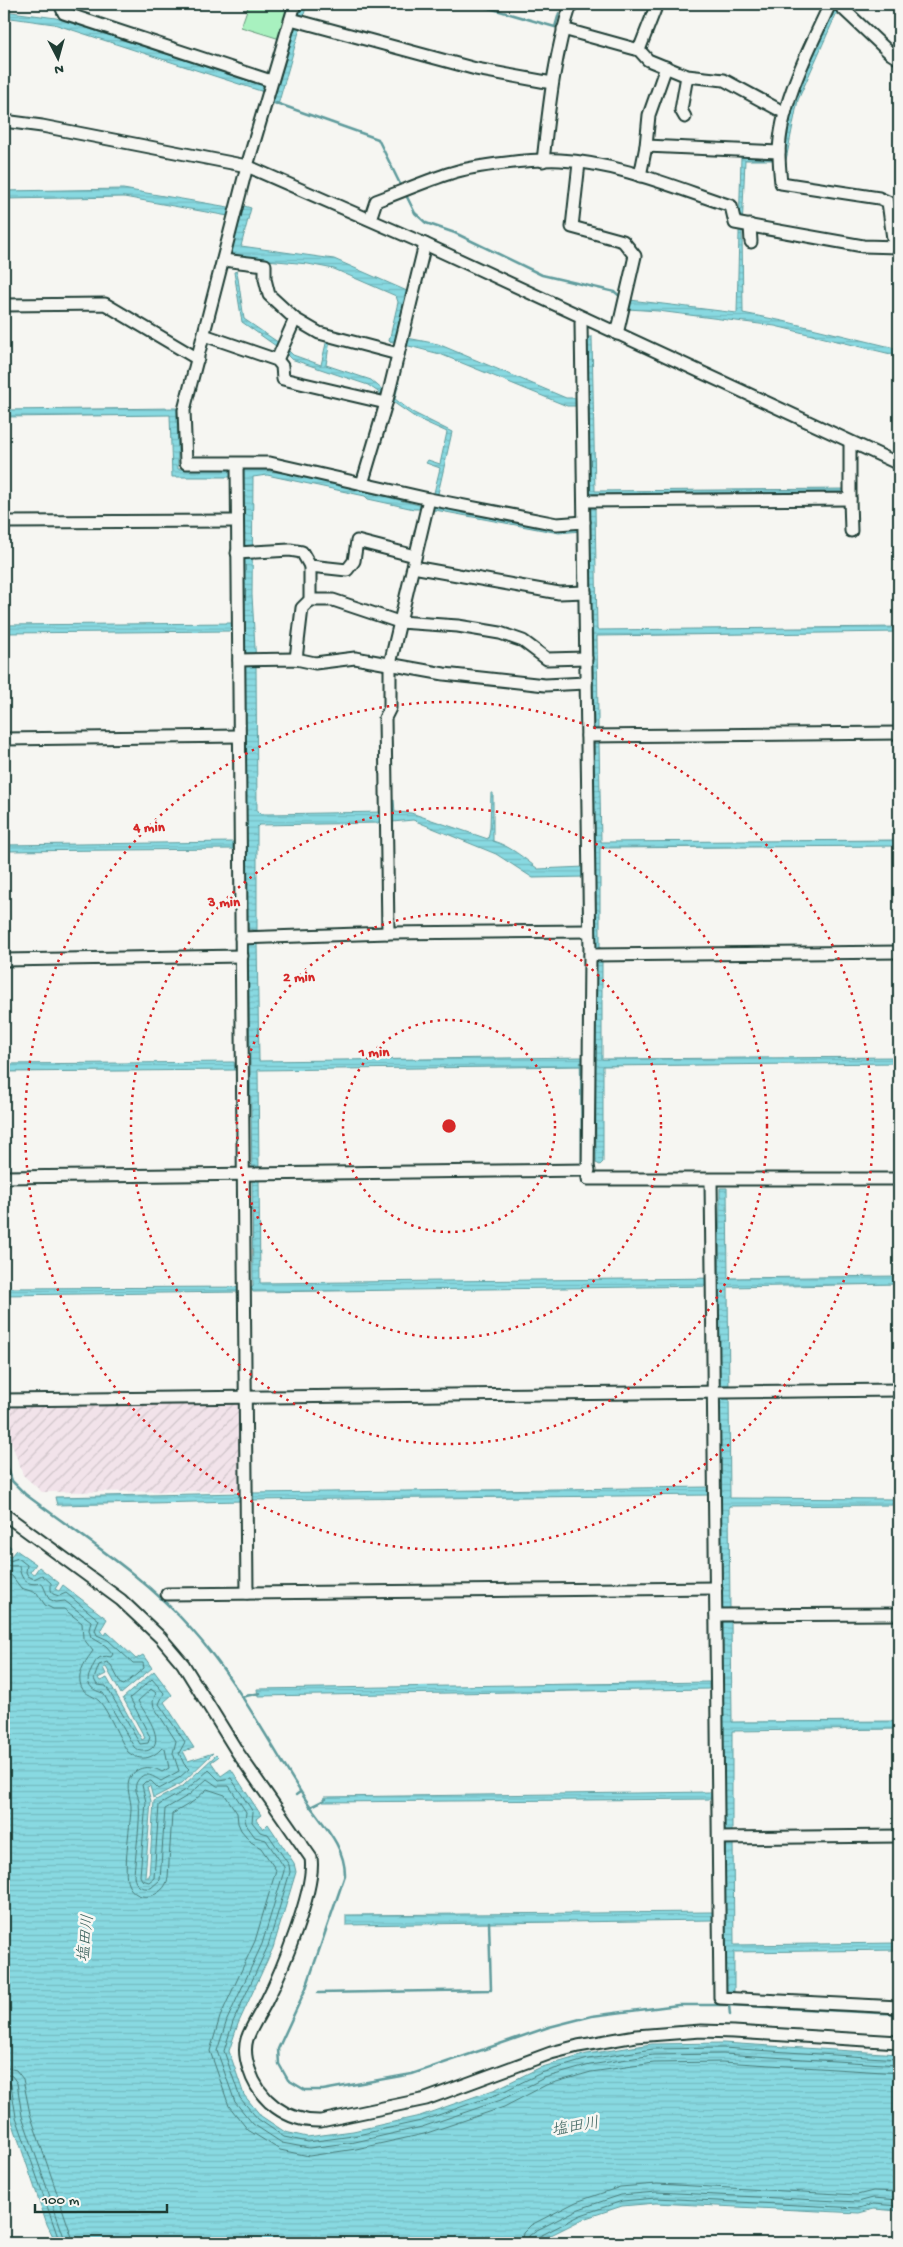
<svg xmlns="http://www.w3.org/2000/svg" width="903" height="2247" font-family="'Gochi Hand','Klee One',sans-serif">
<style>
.industrial{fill:url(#industrial-furrows)}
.green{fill:#a8f1bf;stroke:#64977a}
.water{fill:url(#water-rules);stroke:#5e9b9c}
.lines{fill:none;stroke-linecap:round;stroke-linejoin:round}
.shore{stroke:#497b79;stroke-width:1}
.stream{stroke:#5e9b9c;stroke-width:2.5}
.minor-casing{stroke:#1f3d34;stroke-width:15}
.minor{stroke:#f6f6f2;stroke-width:11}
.ring{fill:none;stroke:#d62828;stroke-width:2.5;stroke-dasharray:2.5 5}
.labels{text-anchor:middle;stroke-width:5;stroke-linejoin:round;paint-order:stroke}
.water-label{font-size:16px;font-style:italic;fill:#345c57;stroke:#f6f6f2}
.centre{fill:#d62828;stroke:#f6f6f2;stroke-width:2.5}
.ring-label{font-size:15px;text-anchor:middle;font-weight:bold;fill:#d62828;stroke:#f6f6f2;stroke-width:5;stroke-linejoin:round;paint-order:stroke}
</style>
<defs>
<pattern id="industrial-furrows" width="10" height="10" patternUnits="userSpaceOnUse" patternTransform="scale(1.25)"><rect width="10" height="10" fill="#f2e3ea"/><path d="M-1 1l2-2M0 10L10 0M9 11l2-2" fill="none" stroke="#cfc4c9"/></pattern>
<pattern id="water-rules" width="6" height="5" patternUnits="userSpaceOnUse" patternTransform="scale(1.25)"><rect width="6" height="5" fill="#88d9e1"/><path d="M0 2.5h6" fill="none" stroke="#75bbc2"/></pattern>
</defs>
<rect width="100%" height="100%" fill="#f6f6f2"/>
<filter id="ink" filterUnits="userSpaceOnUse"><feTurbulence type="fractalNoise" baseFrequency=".02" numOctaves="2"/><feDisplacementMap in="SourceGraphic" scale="10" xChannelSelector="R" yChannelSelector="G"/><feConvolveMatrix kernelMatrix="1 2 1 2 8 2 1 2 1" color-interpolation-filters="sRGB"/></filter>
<g filter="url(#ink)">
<path class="industrial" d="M243 1403V1491L42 1492 23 1475 4 1422V1404Z"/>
<path class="green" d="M249 4H290L280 39 241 27Z"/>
<g class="water">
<path d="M300 4H307L278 105 271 103 273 95 54 24 4 17V11L56 18 274 89Z"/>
<path d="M820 4H826L838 10 798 100 786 160H745L742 230 743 313 783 321 899 349V356L775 326 658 311 628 309 630 300 737 313 741 156 784 155 794 99 832 12Z"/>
<path d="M123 189 240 209 241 205 251 208 241 246 334 259 407 291 397 336 438 344 566 398H589L587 337H592L595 491 846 489V492L590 494 589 406H567L440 354 389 341 398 302 396 296 334 269 308 264 235 257 230 254 239 219 228 216 124 197 4 199V191Z"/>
<path d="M237 271 244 319 285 347 293 355 321 365 327 339 330 340 326 365 371 380 391 397 395 380 399 382 395 399 412 412 452 432 437 498 433 497 440 468 426 463 428 460 440 464 447 432 416 418 368 385 291 359 283 351 242 322 234 272Z"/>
<path d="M177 408 178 469 265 470 320 480 423 506 433 505 556 528 578 527 581 531 559 533 435 510 433 511 419 564 421 509H414L368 499 365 496 267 475 253 477 252 595 256 665 257 811 260 814H268L383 812 391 801 394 800 395 812 411 813 488 839 490 828 491 793H493V841C510 846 524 858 538 869L585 867V877L533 878 496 854 413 820 382 823 259 825 257 827V930L247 929 243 480 238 477H172L170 415 4 417V410Z"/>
<path d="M589 507H595L597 630 899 627V632L597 636 598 718V730L594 731Z"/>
<path d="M232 623V631L4 633V625Z"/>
<path d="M593 740 599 741 601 842 899 840V846L600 848V948H595Z"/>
<path d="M233 842V849L4 851V845Z"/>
<path d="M248 942H257L259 1061 585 1057V1066L258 1070 259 1171H252Z"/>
<path d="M595 958 602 959V1059L899 1057V1063L603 1066V1162L600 1165 596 1163Z"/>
<path d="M234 1062 235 1070 4 1072V1064Z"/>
<path d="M259 1177 260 1283 719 1278 720 1188H727L728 1278 899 1276V1284L728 1287 730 1498 899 1499V1505L729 1506 730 1610 728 1621H731L732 1722 899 1721V1729L732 1731V1835H724L722 1691 720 1686 723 1682 722 1621 725 1620 722 1611 721 1498 718 1487 720 1483 719 1286 253 1292 252 1289 241 1290 240 1292 4 1295V1288L253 1287 252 1178Z"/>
<path d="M710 1487V1495L252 1500V1493Z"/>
<path d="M242 1493V1501L57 1505 55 1497Z"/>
<path d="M4 1541 11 1547 7 1555 10 1557 16 1550 36 1564 30 1572 34 1574 39 1567 59 1583 55 1589 59 1591 63 1585 107 1619 100 1631 105 1635 107 1632 136 1659 143 1655 152 1668 121 1694 106 1667 103 1668 106 1674 98 1678 100 1681 107 1678 142 1740 145 1738 123 1698 154 1671 172 1695 164 1702 194 1748 183 1751 188 1761 213 1753 182 1783 153 1798 150 1786 147 1787 151 1801 145 1877H149L154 1801 183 1786 216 1755 218 1757 211 1762 221 1776 231 1769 261 1815 256 1819 263 1829 268 1824 294 1863 296 1872 273 1948 238 2024 229 2051 244 2095 261 2116 285 2132 307 2137 353 2131 420 2116 496 2089 539 2068 587 2054 652 2044 723 2043 899 2054V2211L874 2209 859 2213 656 2203 622 2206 583 2219 535 2243H56L47 2224 11 2118 4 2071 5 2030 4 2020Z"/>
<path d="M709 1682V1689L258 1696 257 1689Z"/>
<path d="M713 1792 714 1799 323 1802 324 1797Z"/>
<path d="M724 1841H733L734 1945 899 1943V1950L734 1952V1992H726Z"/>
<path d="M713 1912 712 1920 346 1925V1915Z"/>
</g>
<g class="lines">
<g class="shore">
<path d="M4 1558 10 1561 18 1558 27 1565 26 1572 28 1576 34 1579 42 1575 51 1583V1590L53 1594 59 1596 66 1593 99 1620 95 1630 97 1635 108 1640 133 1663H143L144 1668 124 1685 121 1684 111 1665 107 1662 99 1665 94 1679 97 1685 106 1686 140 1744 148 1743 150 1737 130 1698 152 1679 164 1693 159 1704 185 1742 179 1753 184 1764 189 1769 179 1778 159 1789 151 1781 145 1782 142 1785 146 1802 140 1876 142 1880 149 1882 154 1878 159 1805 186 1790 209 1770 219 1780 231 1778 253 1812 252 1822 260 1832 268 1834 289 1865 290 1872 268 1946 233 2022 224 2051 240 2098 258 2119 284 2137 308 2142 353 2136 421 2121 498 2094 541 2073 588 2059 653 2049 723 2048 899 2059"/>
<path d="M4 1566H19C21 1580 26 1586 42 1583L49 1599 56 1602 65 1601 91 1621 89 1630 91 1637 106 1646 113 1654 111 1657C98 1654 95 1661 91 1671 84 1683 91 1690 103 1693L134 1747C138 1751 143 1752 149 1750 167 1741 144 1712 138 1701L151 1689 156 1693 153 1701 154 1707 176 1741 173 1753 179 1771 161 1781C154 1777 145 1770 138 1780 132 1788 139 1795 139 1802 141 1822 135 1855 134 1876 135 1886 141 1889 151 1888L160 1880 165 1809 189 1795 207 1779 217 1786H229L246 1812 245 1820 247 1826 255 1837 266 1840 284 1867V1871L262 1944 227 2020 217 2051 235 2102 253 2124 282 2143 309 2148 355 2142 422 2127 501 2100 544 2078 590 2065 653 2055 723 2054 899 2065"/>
<path d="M4 1574 12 1576 21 1588 37 1593 45 1605 53 1609H64L82 1623 83 1638 93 1651C87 1659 78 1671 80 1682 82 1695 92 1694 99 1701 108 1710 119 1739 128 1752 140 1762 152 1759 162 1748L165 1749 169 1768 162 1772C152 1766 139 1765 131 1776 124 1787 132 1799 131 1810 130 1826 123 1871 128 1884 136 1904 164 1898 168 1878L172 1814 194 1801 207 1789 225 1795 237 1813 238 1823 241 1830 251 1842 261 1848 276 1870 255 1941 220 2017 210 2051 229 2106 248 2130 280 2150 309 2156 356 2149 424 2134 504 2107 546 2085 591 2072 654 2063 722 2062 899 2073"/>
<path d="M4 2067 16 2070 23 2079 30 2114 74 2243"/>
<path d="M4 2074 12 2076 17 2083 22 2116 66 2243"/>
<path d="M4 2081H8L11 2085 16 2117 60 2243"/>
<path d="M521 2243 523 2233 531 2225 576 2202 620 2187 657 2184 857 2195 873 2191 899 2192"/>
<path d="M528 2243 529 2236 535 2231 579 2209 621 2195 656 2192 858 2202 873 2198 899 2200"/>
<path d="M534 2243 538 2237 581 2215 622 2201 656 2198 859 2208 873 2204 899 2206"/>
</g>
<g class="stream">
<path d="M475 4 555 27 559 13"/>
<path d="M893 4 899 8"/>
<path d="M276 103 378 139 402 188"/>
<path d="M405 193 415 213 426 223 455 233 542 275 615 292 622 298"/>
<path d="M581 1063 582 1164"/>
<path d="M4 1456 12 1481 25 1494C82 1537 145 1576 192 1630 236 1679 267 1739 302 1794 318 1820 345 1843 345 1875L306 1988 278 2049 279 2064 288 2080 305 2090H323L412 2074 549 2027 592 2016 678 2005H729L899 2014"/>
<path d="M241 1697 260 1693"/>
<path d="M296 1795 300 1792"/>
<path d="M310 1807 326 1799"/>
<path d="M318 1993 491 1990 489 1922"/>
<path d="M729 2005 730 2015"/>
</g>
<g class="minor-casing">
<g id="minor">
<path d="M62 4 61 6 64 13 271 81"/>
<path d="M295 4 247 166 184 410 186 463H270L429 499 557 524 584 522"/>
<path d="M830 4C810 48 780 103 779 153 779 163 780 173 781 183L879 198 888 202 894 246"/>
<path d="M838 4 891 54 899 59"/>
<path d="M291 19 476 69 552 83"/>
<path d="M563 29 639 50 648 60 687 76 724 80 785 113"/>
<path d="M639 50 657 4"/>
<path d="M685 117 681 110 687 76"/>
<path d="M4 121 42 126 247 166 425 244 899 464"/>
<path d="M646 146 779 152"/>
<path d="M543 161C549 108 554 55 571 4"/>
<path d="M579 163 572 227 623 241 635 256 617 334"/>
<path d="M640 176 646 146 649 115 666 67"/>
<path d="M370 219 376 201C401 192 425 181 451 173 475 165 534 159 560 160 619 163 676 188 731 206L735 223 863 246 899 247"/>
<path d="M750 225 751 242"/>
<path d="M223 260 265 265V279L269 295 295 319 319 333 398 354"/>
<path d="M4 305 105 304 198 359"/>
<path d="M584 318 581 323 590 955 588 1179H899"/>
<path d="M204 335 277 360 282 366 283 379 386 403"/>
<path d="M277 360 295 319"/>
<path d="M237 464 247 1593"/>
<path d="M362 484 387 400 425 244"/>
<path d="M850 499 851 531"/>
<path d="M584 501 850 499V442"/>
<path d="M4 522 237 521"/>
<path d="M237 553 290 550 302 552 310 566 347 570 354 561 357 541 415 556"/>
<path d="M413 567 559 593 585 592"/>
<path d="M310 600H333L399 622 458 626 500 633 523 641 547 659 586 658"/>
<path d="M296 659 302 608 310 600V566"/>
<path d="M239 660 296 659 315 663 355 658 444 674 545 685 586 683"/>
<path d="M587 736 899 733"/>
<path d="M4 739 239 736"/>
<path d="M388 933 385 718 390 708V664L429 499"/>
<path d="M241 938 388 933 589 931"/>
<path d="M590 955 899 952"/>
<path d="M4 960 242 956"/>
<path d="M4 1177 589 1170"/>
<path d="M711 1180 720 1998 899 2007"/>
<path d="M4 1400 899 1390"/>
<path d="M4 1514 121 1600 161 1638 183 1664 238 1753 311 1858C316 1888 281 1973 266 2002 260 2014 251 2027 247 2039 244 2049 246 2060 249 2069 259 2101 287 2122 321 2121L426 2099 551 2053 578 2046 636 2036 701 2031 734 2032 899 2042"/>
<path d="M167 1594 716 1588"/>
<path d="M716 1615 899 1614"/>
<path d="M719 1838 899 1836"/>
</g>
</g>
<use href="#minor" class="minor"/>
</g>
</g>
<g class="ring">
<circle cx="449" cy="1126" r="106"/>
<circle cx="449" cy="1126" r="212"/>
<circle cx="449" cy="1126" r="318"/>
<circle cx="449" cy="1126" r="424"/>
</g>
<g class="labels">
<g class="water-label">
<text transform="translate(84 1938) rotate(-84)" y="6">塩田川</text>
<text transform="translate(575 2125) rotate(-10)" y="6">塩田川</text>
</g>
</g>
<circle cx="449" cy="1126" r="8" class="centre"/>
<g class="ring-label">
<text x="149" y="831">4 min</text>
<text x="224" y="906">3 min</text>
<text x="299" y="981">2 min</text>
<text x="374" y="1056">1 min</text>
</g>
<rect width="903" height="2247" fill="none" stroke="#f6f6f2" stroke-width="20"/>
<rect x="10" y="10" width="883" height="2227" fill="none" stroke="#1f3d34" stroke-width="2" filter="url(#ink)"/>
<g transform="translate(58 58) rotate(174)" stroke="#f6f6f2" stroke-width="4" paint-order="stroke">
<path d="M0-4L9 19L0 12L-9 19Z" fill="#1f3d34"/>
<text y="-8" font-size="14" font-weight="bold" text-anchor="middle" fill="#1f3d34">N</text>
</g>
<path d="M35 2204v8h132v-8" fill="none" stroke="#1f3d34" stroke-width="2.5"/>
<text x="42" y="2204" font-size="15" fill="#1f3d34" stroke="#f6f6f2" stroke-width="4" paint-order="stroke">100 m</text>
</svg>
